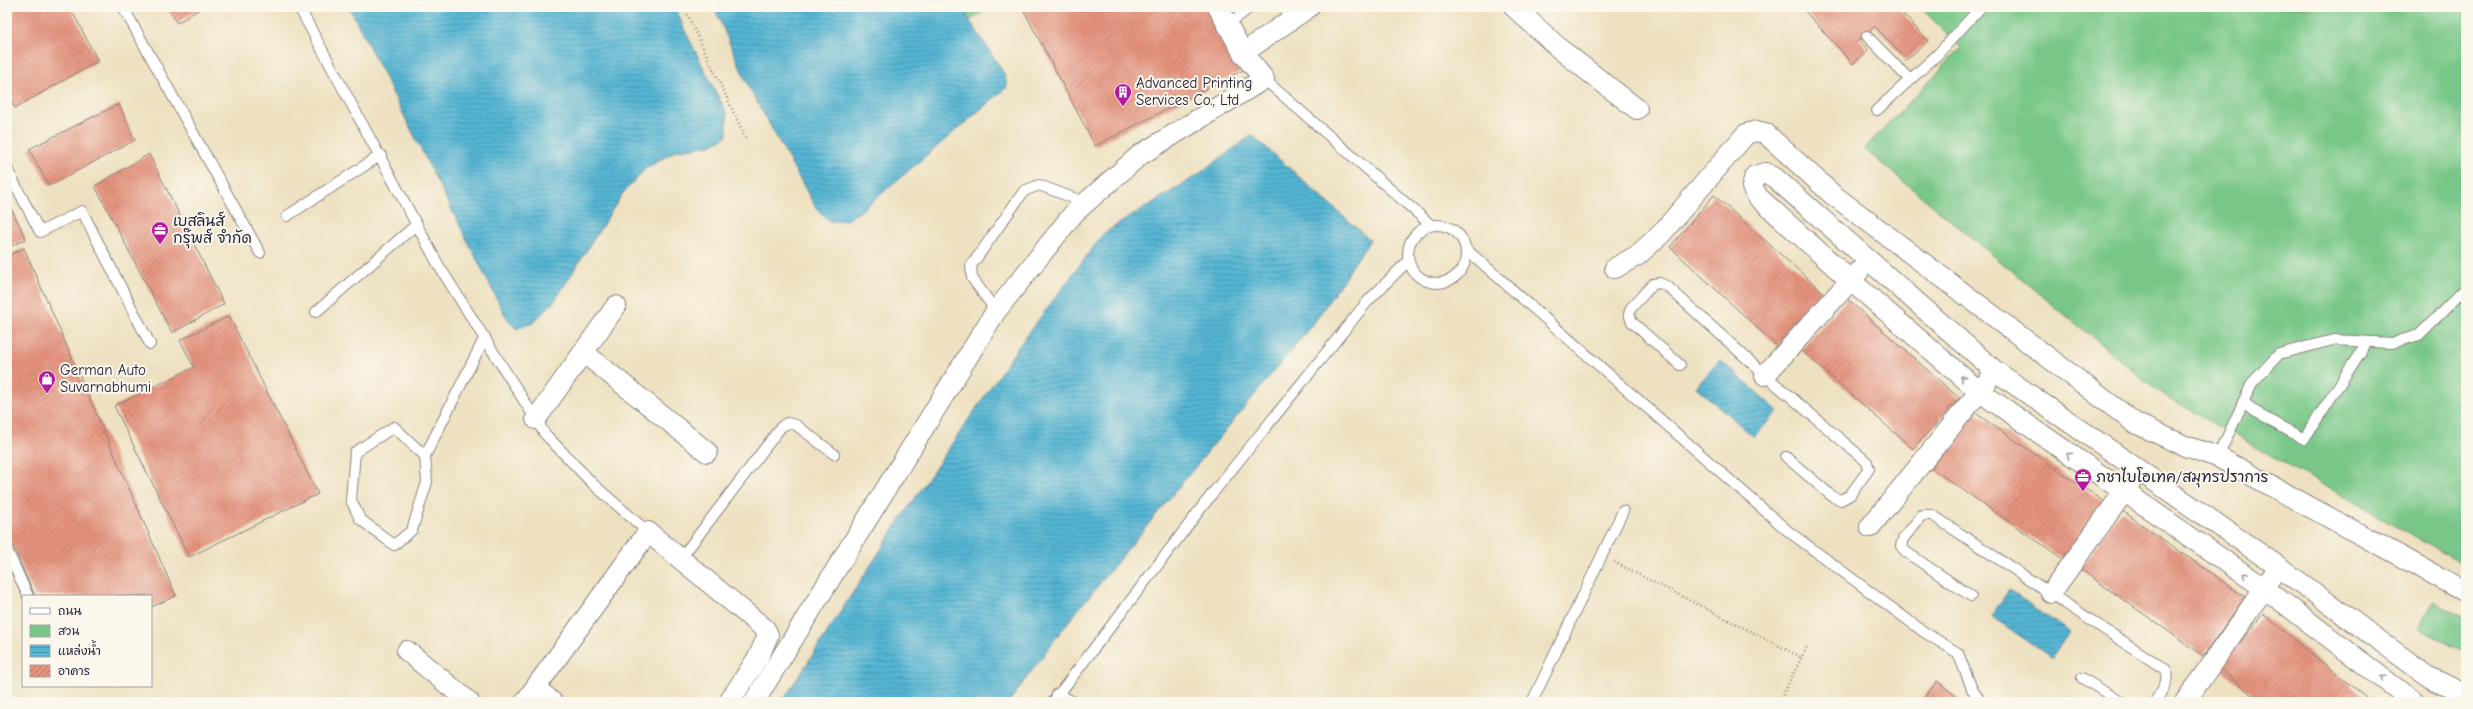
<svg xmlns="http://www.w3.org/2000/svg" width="2473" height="709" font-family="'Comic Neue','Playpen Sans Thai',sans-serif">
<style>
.green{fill:#78c788;stroke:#4d7462}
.water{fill:url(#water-rules);stroke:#3c6c88}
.building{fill:url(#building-hatch)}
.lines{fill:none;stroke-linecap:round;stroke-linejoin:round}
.lane-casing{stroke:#88827e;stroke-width:12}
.street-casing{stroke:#88827e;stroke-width:22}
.path{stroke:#88827e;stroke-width:2.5;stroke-dasharray:1 3;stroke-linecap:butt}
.lane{stroke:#fff;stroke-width:10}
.street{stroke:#fff;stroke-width:20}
.oneway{stroke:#9c9ca7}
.labels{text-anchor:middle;stroke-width:4;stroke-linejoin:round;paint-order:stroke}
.poi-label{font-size:15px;fill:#22223b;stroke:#fbf7ec;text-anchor:start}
</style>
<defs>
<pattern id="water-rules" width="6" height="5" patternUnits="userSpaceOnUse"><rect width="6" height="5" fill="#55b6d4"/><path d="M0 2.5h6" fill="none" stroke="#4694ad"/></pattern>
<pattern id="building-hatch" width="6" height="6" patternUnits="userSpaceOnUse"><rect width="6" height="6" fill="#e5937d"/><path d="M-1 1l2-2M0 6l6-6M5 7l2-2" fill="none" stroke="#b97868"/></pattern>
</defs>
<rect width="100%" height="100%" fill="#fbf7ec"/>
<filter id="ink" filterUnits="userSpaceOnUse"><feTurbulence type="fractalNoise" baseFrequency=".025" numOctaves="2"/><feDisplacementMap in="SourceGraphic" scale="8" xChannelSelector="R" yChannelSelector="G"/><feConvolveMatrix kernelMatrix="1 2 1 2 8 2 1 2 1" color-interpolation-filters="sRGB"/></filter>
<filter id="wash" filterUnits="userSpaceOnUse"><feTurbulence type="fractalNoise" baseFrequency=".012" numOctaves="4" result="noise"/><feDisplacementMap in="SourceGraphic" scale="16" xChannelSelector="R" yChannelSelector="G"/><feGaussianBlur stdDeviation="0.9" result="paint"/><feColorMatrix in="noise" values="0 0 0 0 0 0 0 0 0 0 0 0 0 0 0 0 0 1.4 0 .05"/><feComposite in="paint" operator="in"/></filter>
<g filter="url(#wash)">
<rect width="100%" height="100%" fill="#eee1c1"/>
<g class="green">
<path d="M961 7H991L970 20Z"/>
<path d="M1920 7H2466V565L2160 393 1864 149 1961 48Z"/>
<path d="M2433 601 2466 618V652L2419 628Z"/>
</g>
<g class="water">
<path d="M349 7H676L684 29 727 114V136L711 145 675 151 645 169 623 193 554 302 533 323 516 329 505 315Z"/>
<path d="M714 7H961L1005 75 1007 87 861 211 846 220 830 222 816 208 748 86Z"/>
<path d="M1252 135 1370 240 1316 320 1064 627 1009 702H782L902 517 1018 347 1104 233 1196 176Z"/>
<path d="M1720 360 1778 411 1754 437 1696 387Z"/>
<path d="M2009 590 2069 632 2052 658 1991 616Z"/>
</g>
<g id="blocks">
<g class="building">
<path d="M7 7H70L98 61 15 108 7 95Z"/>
<path d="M167 7H203L177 23Z"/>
<path d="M1022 7H1213L1247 68 1095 146Z"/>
<path d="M1801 7H1897L1928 41 1906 60 1875 26 1859 40 1868 50 1853 64Z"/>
<path d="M119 104 135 140 49 186 29 149Z"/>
<path d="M149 154 224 304 172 333 95 186Z"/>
<path d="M1714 195 1825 294 1777 346 1670 247Z"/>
<path d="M7 200 26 239 7 248Z"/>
<path d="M24 248 176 596 151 607V596H35L7 532V256Z"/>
<path d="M1847 299 1959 398 1913 449 1801 350Z"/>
<path d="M229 316 318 494 189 557 114 406 194 367 180 340Z"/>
<path d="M1971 410 2106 503 2066 561 1931 468Z"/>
<path d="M2121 510 2245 597 2203 656 2080 569Z"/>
<path d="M2263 614 2371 702H2261L2219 668Z"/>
<path d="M1937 681 1963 702H1920Z"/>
</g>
</g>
</g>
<g filter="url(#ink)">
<use href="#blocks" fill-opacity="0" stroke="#88827e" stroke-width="1"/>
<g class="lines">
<g class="lane-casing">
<g id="lane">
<path d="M123 7 260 253"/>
<path d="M299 7 439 266 545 434 594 485 648 532"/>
<path d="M1228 24 1251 7"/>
<path d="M1867 36 1910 80"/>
<path d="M1264 79 1431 225"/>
<path d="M1877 110 1937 55 1981 7"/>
<path d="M7 169 40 232 82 211 150 344"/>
<path d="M287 216 381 155"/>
<circle cx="1437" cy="254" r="29"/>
<path d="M1467 250 1788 531 1924 632 1958 653 1972 689 1981 702"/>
<path d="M996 311 972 278 971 266 1024 191 1039 185 1084 202"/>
<path d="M316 312 417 224"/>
<path d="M1680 365 1632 322 1629 314 1631 308 1653 284 1660 283 1668 287 1765 375 1867 462 1869 469 1850 495 1841 500 1833 497 1786 457"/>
<path d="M2243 402 2263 417 2304 439 2367 342"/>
<path d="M425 456 394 427 355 452 351 500 360 519 394 545 412 530 427 482 425 456 485 337"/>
<path d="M2218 457 2252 383 2279 354 2333 340 2392 343 2419 335 2466 288"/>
<path d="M7 550 28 596"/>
<path d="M681 558 781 427 787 423 796 425 834 454"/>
<path d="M1971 596 1906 552 1901 546 1903 539 1922 515H1932L2166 670C2169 683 2161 691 2155 702"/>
<path d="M2082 678 2121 702"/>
<path d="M1057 694 1074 702"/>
<path d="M1053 702 1212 494 1367 302 1408 261"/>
<path d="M1532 702 1623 511"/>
</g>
</g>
<g class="street-casing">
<g id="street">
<path d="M1514 7 1561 50 1637 109"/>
<path d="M1243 53 1309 7"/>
<path d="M1615 268 1638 255 1661 234 1746 134 1756 131 1765 133 1832 194 2135 423 2185 446 2218 457 2466 592"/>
<path d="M583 352 707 452"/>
<path d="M1765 375 1859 271"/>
<path d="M536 419 616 306"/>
<path d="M1870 527 1987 382"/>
<path d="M2051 593 2131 482"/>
<path d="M407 651 469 702"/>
<path d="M536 688 552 702"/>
<path d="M525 702 648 532 765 629 768 635 759 656 729 702"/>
<path d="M754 702 996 311 1074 213 1140 155 1264 79 1243 53 1218 7"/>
<path d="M2185 702 2272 577"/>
<path d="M2414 702 2264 588 1980 392 1851 281 1758 197 1752 187 1755 176 1766 173 1775 178 1994 370 2279 567 2429 677 2466 695"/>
</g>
</g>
<g class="path">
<path d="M684 7 746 139"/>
<path d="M1614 562 1801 657"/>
<path d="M1779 702 1808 645"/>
</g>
<use href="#lane" class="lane"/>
<use href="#street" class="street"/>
</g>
<defs><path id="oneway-chevron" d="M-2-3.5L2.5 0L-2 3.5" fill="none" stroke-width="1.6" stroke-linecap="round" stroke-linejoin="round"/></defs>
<g class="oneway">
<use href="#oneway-chevron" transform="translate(1963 378) rotate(-140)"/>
<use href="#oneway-chevron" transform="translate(2069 455) rotate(-146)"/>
<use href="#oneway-chevron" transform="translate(2245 575) rotate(-146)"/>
<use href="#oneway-chevron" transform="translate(2383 678) rotate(-143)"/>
</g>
</g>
<defs>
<g id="building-pin" transform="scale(0.9)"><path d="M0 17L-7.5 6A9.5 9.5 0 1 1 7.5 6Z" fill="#b5179e" stroke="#fbf7ec"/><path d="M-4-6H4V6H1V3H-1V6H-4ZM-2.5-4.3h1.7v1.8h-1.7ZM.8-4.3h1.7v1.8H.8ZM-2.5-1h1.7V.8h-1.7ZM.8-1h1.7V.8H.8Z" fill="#fff"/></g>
<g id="office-pin" transform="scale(0.9)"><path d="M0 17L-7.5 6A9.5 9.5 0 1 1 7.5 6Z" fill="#b5179e" stroke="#fbf7ec"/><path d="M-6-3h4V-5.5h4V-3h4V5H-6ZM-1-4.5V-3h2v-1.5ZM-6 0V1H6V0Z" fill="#fff"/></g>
<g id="shop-pin" transform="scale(0.9)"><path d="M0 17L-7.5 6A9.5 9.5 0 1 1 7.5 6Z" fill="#b5179e" stroke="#fbf7ec"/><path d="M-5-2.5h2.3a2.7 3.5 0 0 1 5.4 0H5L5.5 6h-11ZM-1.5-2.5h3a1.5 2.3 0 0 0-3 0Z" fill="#fff"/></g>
</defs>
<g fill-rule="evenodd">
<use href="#building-pin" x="1123" y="92"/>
<use href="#office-pin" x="160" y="230"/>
<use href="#shop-pin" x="47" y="379"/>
<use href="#office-pin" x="2083" y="477"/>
</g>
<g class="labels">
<g class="poi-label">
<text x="1136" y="88">Advanced Printing<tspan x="1136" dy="17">Services Co., Ltd</tspan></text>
<text x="173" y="226">เบสลินส์<tspan x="173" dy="17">กรุ๊พส์ จำกัด</tspan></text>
<text x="60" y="375">German Auto<tspan x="60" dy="17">Suvarnabhumi</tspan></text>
<text x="2096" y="482">ภชาไบโอเทค/สมุทรปราการ</text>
</g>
</g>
<rect width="2473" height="709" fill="none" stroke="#fbf7ec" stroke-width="24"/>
<rect x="22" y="595" width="130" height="92" fill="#fbf7ec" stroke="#a4a2a5"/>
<rect x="30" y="608" width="20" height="6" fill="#ffffff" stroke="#a4a2a5"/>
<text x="58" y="615" font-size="12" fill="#22223b">ถนน</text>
<rect x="30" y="625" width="20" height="12" fill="#78c788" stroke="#a4a2a5"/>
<text x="58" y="635" font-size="12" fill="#22223b">สวน</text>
<rect x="30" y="645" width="20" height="12" fill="url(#water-rules)" stroke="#a4a2a5"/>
<text x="58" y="655" font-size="12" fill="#22223b">แหล่งน้ำ</text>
<rect x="30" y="665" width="20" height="12" fill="url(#building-hatch)" stroke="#a4a2a5"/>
<text x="58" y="675" font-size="12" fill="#22223b">อาคาร</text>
</svg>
